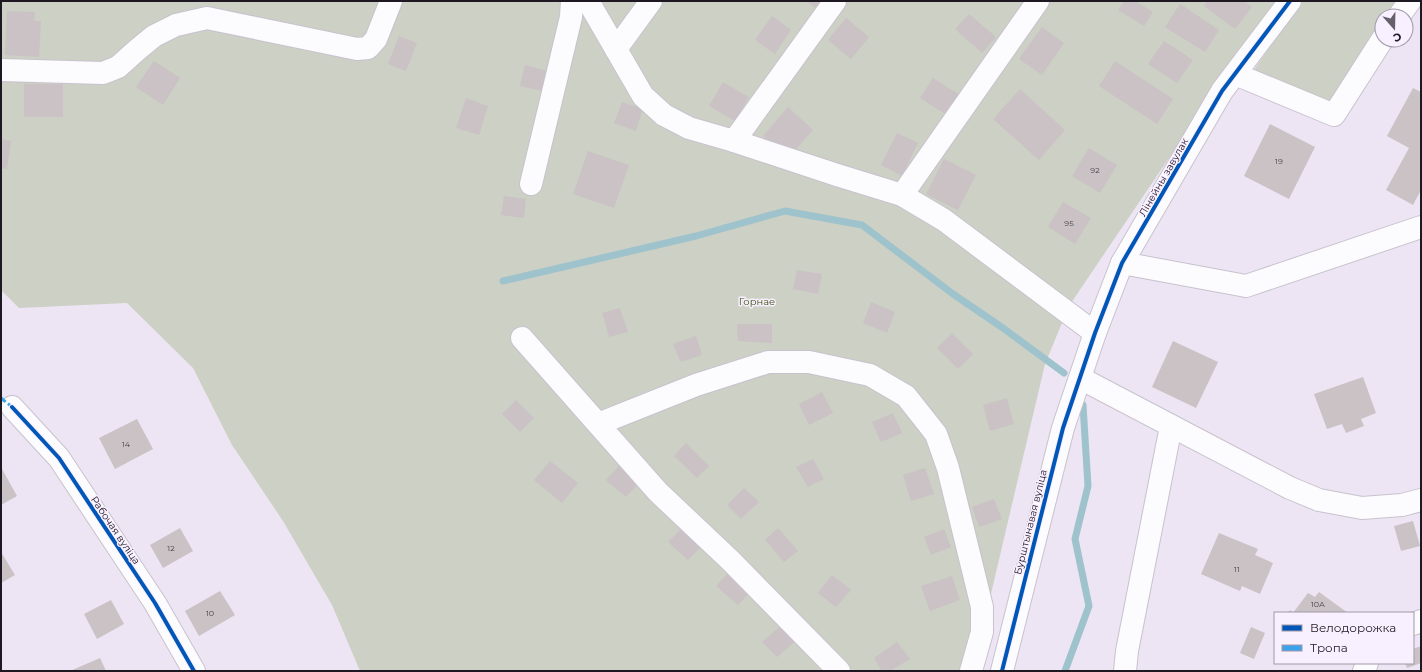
<svg xmlns="http://www.w3.org/2000/svg" width="1422" height="672" font-family="Montserrat,sans-serif">
<style>
.green{fill:#cdd0c4}
.lines{fill:none;stroke-linecap:round;stroke-linejoin:round}
.stream{stroke:#9ec3cc;stroke-width:7}
.building{fill:#cac2c5}
.minor-casing{stroke:#c8c2ce;stroke-width:24}
.minor{stroke:#fcfbfd;stroke-width:22}
.quiet{stroke:#3da2ea;stroke-width:3;stroke-dasharray:6 3;stroke-linecap:butt}
.cycleway-casing{stroke:#f8efff;stroke-width:6}
.cycleway{stroke:#0057b8;stroke-width:4}
.labels{text-anchor:middle;stroke-width:3;stroke-linejoin:round;paint-order:stroke}
.number-label{font-size:8px;fill:#49424b}
.street-label{font-size:10px;fill:#1e1822;stroke:#f8efff}
.park-label{font-size:10px;fill:#3b4c0a;stroke:#f8efff}
</style>
<rect width="100%" height="100%" fill="#ede5f3"/>
<g class="green">
<path d="M1 1H1275L1069 306 1045 364 982 632 976 671H360L332 605 283 521 232 445 193 368 127 303 19 308 1 290Z"/>
<path d="M1301 1H1402L1391 16H1382V28L1332 109 1252 73Z"/>
</g>
<g class="lines">
<g class="stream">
<path d="M503 281 696 236 785 211 862 225 953 294 1003 328 1064 373"/>
<path d="M1065 671 1089 606 1075 539 1088 486 1083 405"/>
</g>
</g>
<g class="building">
<path d="M806 1H820L816 8Z"/>
<path d="M1124 1H1135L1153 12 1144 26 1118 10Z"/>
<path d="M1207 1H1244L1252 7 1235 29 1204 6Z"/>
<path d="M1180 4 1219 30 1205 52 1165 27Z"/>
<path d="M7 11 35 12 34 21H41L39 57 5 55Z"/>
<path d="M969 14 996 37 982 53 955 29Z"/>
<path d="M772 16 791 30 775 54 755 40Z"/>
<path d="M846 18 869 37 851 59 828 40Z"/>
<path d="M1042 27 1064 43 1042 75 1019 59Z"/>
<path d="M399 36 417 43 406 71 388 64Z"/>
<path d="M1164 41 1193 60 1177 83 1148 64Z"/>
<path d="M154 61 180 78 163 105 136 87Z"/>
<path d="M1115 61 1173 99 1157 124 1099 86Z"/>
<path d="M525 65 547 71 542 91 520 86Z"/>
<path d="M933 78 960 95 947 115 920 98Z"/>
<path d="M723 82 749 97 735 121 709 106Z"/>
<rect x="24" y="84" width="39" height="33"/>
<path d="M1413 88 1421 92V190L1413 205 1386 190 1409 148 1387 136Z"/>
<path d="M1020 89 1065 130 1039 160 993 119Z"/>
<path d="M466 98 488 106 479 135 456 128Z"/>
<path d="M622 102 643 109 636 131 614 123Z"/>
<path d="M788 107 813 130 788 158 763 136Z"/>
<path d="M1270 124 1315 147 1289 199 1244 176Z"/>
<path d="M897 133 918 143 902 176 881 165Z"/>
<path d="M1 139 11 141 7 169 1 168Z"/>
<path d="M1089 148 1117 165 1100 193 1072 176Z"/>
<path d="M588 151 629 165 614 208 573 194Z"/>
<path d="M944 159 976 175 958 210 926 194Z"/>
<path d="M504 196 526 199 524 218 501 215Z"/>
<path d="M1063 202 1091 218 1075 244 1048 227Z"/>
<path d="M797 270 822 274 818 294 793 289Z"/>
<path d="M871 302 895 312 887 333 863 323Z"/>
<path d="M620 308 628 332 609 337 602 313Z"/>
<path d="M737 324H772V343L738 341Z"/>
<path d="M952 333 973 354 958 369 937 348Z"/>
<path d="M696 336 702 355 681 362 673 344Z"/>
<path d="M1173 341 1218 362 1196 408 1152 387Z"/>
<path d="M1363 377 1376 413 1361 419 1364 426 1346 433 1342 424 1327 429 1314 394Z"/>
<path d="M822 392 833 413 809 425 799 404Z"/>
<path d="M1007 398 1014 424 990 431 983 405Z"/>
<path d="M516 400 534 418 520 432 502 414Z"/>
<path d="M893 413 902 433 881 442 872 422Z"/>
<path d="M137 419 153 449 115 469 99 438Z"/>
<path d="M686 443 709 466 697 478 674 456Z"/>
<path d="M813 459 824 479 808 487 796 467Z"/>
<path d="M550 461 578 483 562 503 534 480Z"/>
<path d="M620 465 640 482 626 497 606 480Z"/>
<path d="M925 468 934 494 911 501 903 475Z"/>
<path d="M2 469 17 496 1 505V470Z"/>
<path d="M744 488 759 502 741 519 727 505Z"/>
<path d="M994 499 1002 519 979 527 972 507Z"/>
<path d="M1413 521 1420 546 1401 551 1394 526Z"/>
<path d="M684 526 703 545 688 560 668 542Z"/>
<path d="M180 528 193 551 163 568 150 545Z"/>
<path d="M778 528 798 551 784 562 765 540Z"/>
<path d="M944 529 951 547 931 555 924 537Z"/>
<path d="M1219 533 1258 549 1255 555 1273 563 1260 594 1242 586 1240 591 1201 574Z"/>
<path d="M1 552 15 575 1 583Z"/>
<path d="M732 569 753 589 738 605 716 586Z"/>
<path d="M832 575 851 590 836 607 818 593Z"/>
<path d="M952 576 960 600 930 611 921 586Z"/>
<path d="M220 591 235 615 199 636 185 611Z"/>
<path d="M1319 592 1348 613H1288L1290 610 1293 613 1308 593 1315 597Z"/>
<path d="M111 600 124 624 97 639 84 614Z"/>
<path d="M784 623 799 638 777 657 762 642Z"/>
<path d="M1251 627 1265 633 1254 659 1240 653Z"/>
<path d="M897 642 910 659 890 671H882L874 658Z"/>
<path d="M1421 646V663L1407 668 1405 663H1413V649Z"/>
<path d="M100 658 106 671H70Z"/>
</g>
<g class="lines">
<g class="minor-casing">
<g id="minor">
<path d="M588 1 643 96 664 115 689 128 734 141 837 175 902 195 944 220 1095 333"/>
<path d="M1399 16 1410 1"/>
<path d="M616 49 651 1"/>
<path d="M1 70 103 73 118 67 137 50 154 36 176 25 207 18 357 49 368 48 376 39 391 1"/>
<path d="M1235 74 1334 115 1382 40"/>
<path d="M734 141 835 1"/>
<path d="M531 184 571 17 572 1"/>
<path d="M902 195 1038 1"/>
<path d="M1122 263 1246 286 1421 227"/>
<path d="M522 338 658 492 730 560 839 671"/>
<path d="M1080 378 1290 488 1319 500 1362 508 1402 505 1421 500"/>
<path d="M12 407 59 458 155 603 194 671"/>
<path d="M598 424 696 385 768 362H809L870 375 906 396 936 434 948 468 982 607V632L971 671"/>
<path d="M1413 624 1421 621"/>
<path d="M1002 671 1063 428 1095 333 1122 263 1222 91 1290 1"/>
<path d="M1125 671 1127 651 1171 426"/>
<path d="M1364 671 1367 663"/>
</g>
</g>
<use href="#minor" class="minor"/>
<path class="quiet" d="M1 398 12 407"/>
<g class="cycleway-casing">
<g id="cycleway">
<path d="M12 407 59 458 155 603 194 671"/>
<path d="M1002 671 1063 428 1095 333 1122 263 1222 91 1290 1"/>
</g>
</g>
<use href="#cycleway" class="cycleway"/>
</g>
<g class="labels">
<g class="number-label">
<text x="1279" y="164">19</text>
<text x="1095" y="173">92</text>
<text x="1069" y="226">95</text>
<text x="126" y="447">14</text>
<text x="171" y="551">12</text>
<text x="1237" y="572">11</text>
<text x="1318" y="607">10А</text>
<text x="210" y="616">10</text>
</g>
<g class="street-label">
<text transform="translate(1163 177) rotate(-60)" y="4">Лінейны завулак</text>
<text transform="translate(1030 522) rotate(-76)" y="4">Бурштынавая вуліца</text>
<text transform="translate(116 530) rotate(56)" y="4">Рабочая вуліца</text>
</g>
<g class="park-label">
<text x="757" y="305">Горнае</text>
</g>
</g>
<rect width="1422" height="672" fill="none" stroke="#1e1822" stroke-width="4"/>
<rect x="1274" y="612" width="140" height="52" fill="#f8efff" stroke="#a199a7"/>
<rect x="1282" y="625" width="20" height="6" fill="#0057b8" stroke="#a199a7"/>
<text x="1310" y="632" font-size="12" fill="#1e1822">Велодорожка</text>
<rect x="1282" y="645" width="20" height="6" fill="#3da2ea" stroke="#a199a7"/>
<text x="1310" y="652" font-size="12" fill="#1e1822">Тропа</text>
<g transform="translate(1394 28) rotate(160)"><circle r="19" fill="#f8efff" stroke="#a199a7"/>
<path d="M0-3L7 15L0 10L-7 15Z" fill="#66606b"/>
<text y="-6" font-size="11" font-weight="bold" text-anchor="middle" fill="#1e1822">С</text>
</g>
</svg>
